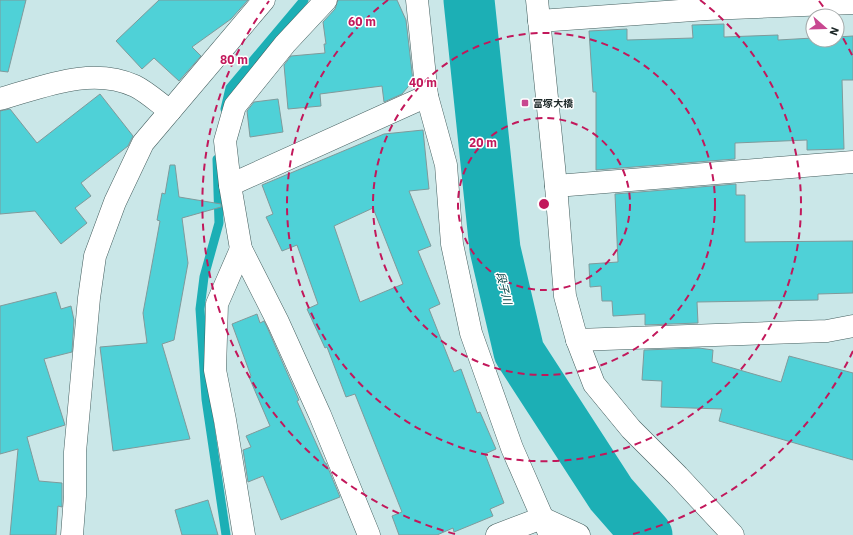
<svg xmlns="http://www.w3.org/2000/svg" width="853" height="535" font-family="'IBM Plex Sans','Noto Sans JP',sans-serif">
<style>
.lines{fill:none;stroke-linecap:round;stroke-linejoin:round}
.stream{stroke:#1cafb5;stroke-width:9}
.river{stroke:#1cafb5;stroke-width:51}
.building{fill:#4fd1d7;stroke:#7f9a9b;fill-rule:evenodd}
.street-casing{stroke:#455f5f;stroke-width:23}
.street{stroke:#fff;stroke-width:22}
.ring{fill:none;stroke:#c2185b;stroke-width:2;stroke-dasharray:7 5}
.poi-dot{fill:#c84790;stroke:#fff;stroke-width:1.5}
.labels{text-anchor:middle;stroke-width:3;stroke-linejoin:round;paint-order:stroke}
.poi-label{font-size:10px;font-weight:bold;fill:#1c2727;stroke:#fff;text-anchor:start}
.water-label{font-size:11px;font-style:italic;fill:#054345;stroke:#fff}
.centre{fill:#c2185b;stroke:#fff;stroke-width:2}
.ring-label{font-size:12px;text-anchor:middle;font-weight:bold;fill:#c2185b;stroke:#fff;stroke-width:3;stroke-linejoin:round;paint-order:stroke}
</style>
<rect width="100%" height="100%" fill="#cae7e8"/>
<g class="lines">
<g class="stream">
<path d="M225 109 230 88 304 0"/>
<path d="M217 159 219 223 204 277 200 309 206 399 226 535"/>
</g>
<path class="river" d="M469 0 495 249 519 352 611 494 647 535"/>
</g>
<g class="building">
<path d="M0 0H26L8 72 0 71Z"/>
<path d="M159 0H248L231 19 192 47 201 56 179 81 154 58 142 69 116 41Z"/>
<path d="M338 0H397L406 20 413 81 402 94 384 102 382 86 320 94 321 106 288 109 284 65 291 56 325 53 324 44H326L323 22 335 9Z"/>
<path d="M724 24V37L778 35V40L813 38V40H837V37L853 36V80H842L844 149 807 150V140L735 143V159L596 170V92H593L589 31 627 29V40L693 38 692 25Z"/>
<path d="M100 94 133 136 128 146 81 183 91 196 75 208 87 223 61 244 35 211 0 214V111L10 109 37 143Z"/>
<path d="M278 99 283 132 250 137 247 111 254 102Z"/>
<path d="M423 130 429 189 409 191 431 246 418 251 440 304 429 309 454 372 461 369 477 413 480 412 496 449 485 454 504 503 490 509 493 516 454 532 453 528 437 535H399L392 516 402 512 355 394 346 397 327 347 325 348 307 309 318 304 297 245 282 251 266 217 273 214 262 185 384 134ZM373 208 403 284 360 302 334 226Z"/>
<path d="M170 165H175L179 197 221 204V207L182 218 188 263 174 340 162 344 190 439 113 451 100 347 147 343 143 313 160 221 157 220 162 193 165 194Z"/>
<path d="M736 184V195H745V242L853 241V293L818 294V300L697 302 698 323 645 325V314L613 316 612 301H602L601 286 590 287 589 264 618 262 615 194Z"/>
<path d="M56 292 61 309 71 306 74 320 72 352 44 359 65 425 27 437 39 481 62 483V507L58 506 56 535H10L18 449 0 454V306Z"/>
<path d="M257 314 260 323 264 321 267 327 299 400 297 401 325 463H326L340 497 281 520 263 476 248 482 243 450 251 447 246 436 270 426 249 377 251 376 232 324Z"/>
<path d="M699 348 713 350 712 362 781 382 789 356 853 373V460L719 421 722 409 661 407 662 381 642 380 644 350Z"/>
<path d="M208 500 218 535H182L175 510Z"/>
</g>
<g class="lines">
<g class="street-casing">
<g id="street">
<path d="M417 0 427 96 446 165 452 244 471 333 512 448 550 535"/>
<path d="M537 0 556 186 565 296 577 340 594 384 631 429 678 476 733 535"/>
<path d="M539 21 707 9 853 3"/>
<path d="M0 99C43 87 91 66 135 86 147 92 159 103 170 111"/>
<path d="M230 185 225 141 235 106 285 44 326 0"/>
<path d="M556 186 853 162"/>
<path d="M241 249 217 304 215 370 225 420 244 535"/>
<path d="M577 340 827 331 853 326"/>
<path d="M72 535 75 496V452L89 298 95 256 115 202 143 143 264 0"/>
<path d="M369 535 320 415 278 322 241 249 230 185 427 96"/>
<path d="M497 535 542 518 579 535"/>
</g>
</g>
<use href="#street" class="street"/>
</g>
<g class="ring">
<circle cx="544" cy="204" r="86"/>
<circle cx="544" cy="204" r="171"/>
<path d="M700 0A257 257 0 1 1 388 0"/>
<path d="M853 351A342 342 0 0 1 633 534M455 534A342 342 0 0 1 269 1M819 1A342 342 0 0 1 829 15M837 28A342 342 0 0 1 853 57"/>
</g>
<rect class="poi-dot" x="521" y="99" width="8" height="8" rx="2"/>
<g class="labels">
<g class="poi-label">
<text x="533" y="107">富塚大橋</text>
</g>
<g class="water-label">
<text transform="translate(504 288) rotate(76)" y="4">段子川</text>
</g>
</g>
<circle cx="544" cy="204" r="6" class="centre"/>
<g class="ring-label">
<text x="362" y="26">60 m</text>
<text x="234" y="64">80 m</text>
<text x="423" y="87">40 m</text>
<text x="483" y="147">20 m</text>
</g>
<g transform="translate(825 28) rotate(110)"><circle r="19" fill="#ffffff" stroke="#a4a9a9"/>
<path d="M0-3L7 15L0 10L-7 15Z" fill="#c84790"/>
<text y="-6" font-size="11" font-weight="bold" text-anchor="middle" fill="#1c2727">N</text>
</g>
</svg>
